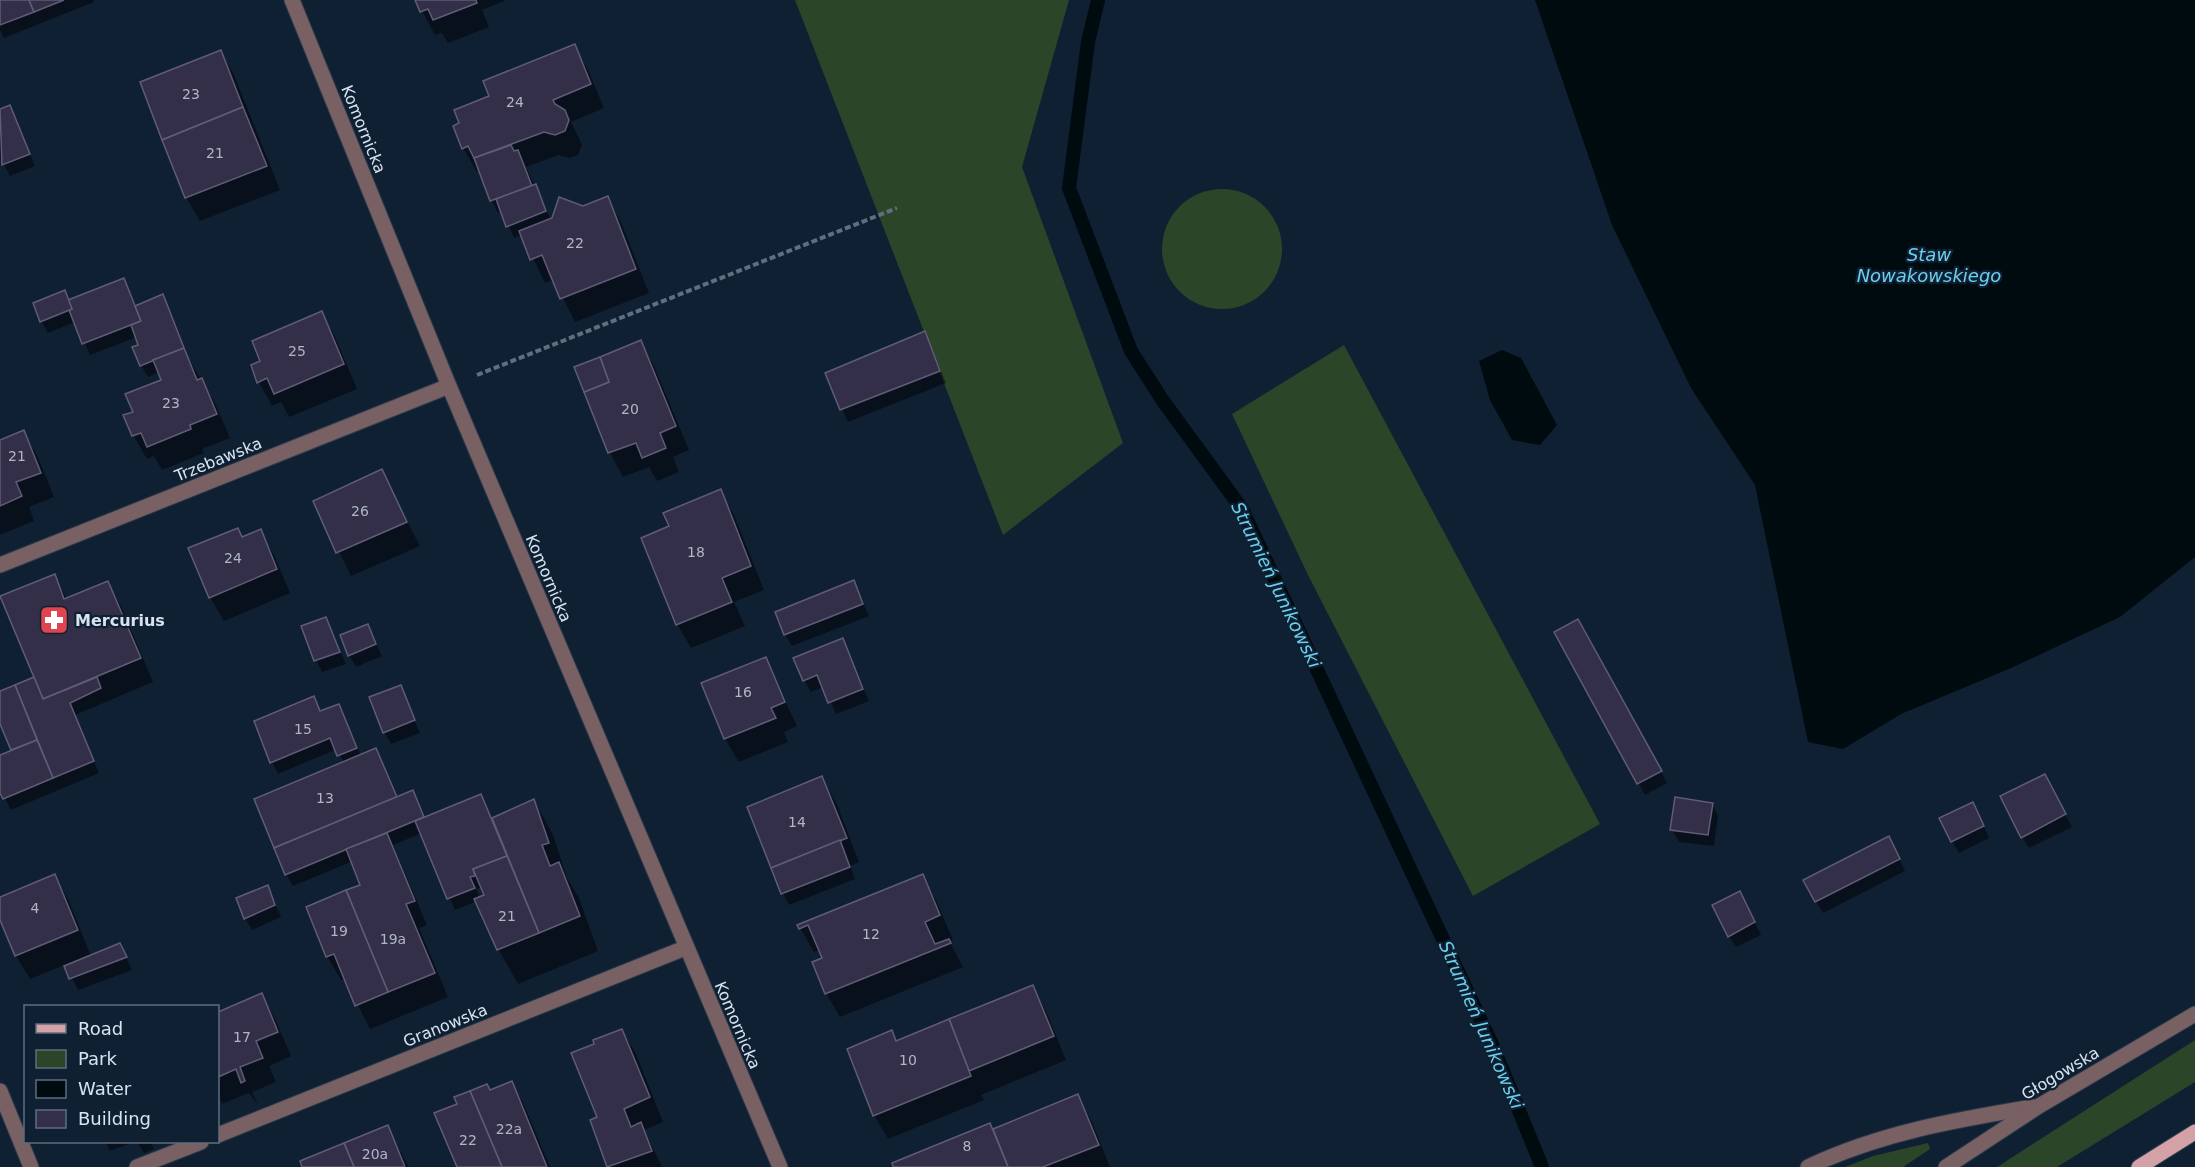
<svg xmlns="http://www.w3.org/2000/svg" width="2195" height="1167" font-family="'DejaVu Sans',sans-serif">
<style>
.green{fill:#2b4528}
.water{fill:#000b10}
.shadow{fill:#0007;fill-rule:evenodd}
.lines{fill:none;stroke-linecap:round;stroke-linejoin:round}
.stream{stroke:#000b10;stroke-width:14}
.building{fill:#332f48;stroke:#605c78;stroke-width:1.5}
.minor-casing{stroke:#2b3b4e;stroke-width:17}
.major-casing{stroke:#2b3b4e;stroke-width:17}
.path{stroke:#606f80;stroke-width:4;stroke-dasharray:6 3;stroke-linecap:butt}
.minor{stroke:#796062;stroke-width:15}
.major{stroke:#d4a1a7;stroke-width:15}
.labels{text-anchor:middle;stroke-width:4.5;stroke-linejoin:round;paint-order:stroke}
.number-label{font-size:14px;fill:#afb6c7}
.street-label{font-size:16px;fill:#d8e3f1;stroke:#0f2033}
.poi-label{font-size:16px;font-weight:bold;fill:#d8e3f1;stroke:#0f2033;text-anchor:start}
.water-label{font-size:18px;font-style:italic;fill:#6bd0ed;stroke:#0f2033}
</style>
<rect width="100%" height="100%" fill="#0f2033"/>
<g class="green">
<path d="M795 0H1069L1022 167 1123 443 1003 535Z"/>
<circle cx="1222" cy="249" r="60"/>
<path d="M1344 345 1600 824 1473 896 1308 575 1232 414Z"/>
<path d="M2195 1040V1082L2057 1167H1997Z"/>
<path d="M1928 1143 1930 1149 1903 1167H1845L1873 1156Z"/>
</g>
<g class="water">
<path d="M1535 0H2195V557L2120 617 2011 668 1901 714 1843 749 1808 742 1755 485 1691 388 1612 225Z"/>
<path d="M1502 350 1521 358 1557 425 1540 445 1512 440 1490 400 1479 361Z"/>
</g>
<g class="shadow">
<path d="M0 0H93L94 2 4 38 0 30Z"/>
<path d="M416 0H506L482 10 489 27 448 43 442 33 435 35Z"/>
<path d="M574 46 588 70 604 108 571 122 582 145 578 155 569 158 558 155 526 167 551 220 607 198 621 222 649 293 575 322 554 280 545 283 522 235 514 238 502 211 498 213 492 201 480 170 477 172 463 148 491 97Z"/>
<path d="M220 51 234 75 280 190 200 221 186 197Z"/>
<path d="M9 107 35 166 10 176 0 157V110Z"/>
<path d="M123 280 136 307 162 296 190 361 215 403 230 438 202 449 204 453 162 470 154 456 147 459 133 435 135 413 163 381 159 372 148 377 141 365 137 337 90 355 75 322 48 333 41 321 69 301Z"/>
<path d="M322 313 335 337 357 389 289 417 281 402 272 406 259 382 262 362Z"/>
<path d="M925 333 946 383 848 422 826 373Z"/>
<path d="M641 342 654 366 689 450 673 457 679 472 657 481 649 467 623 477 610 453 576 368Z"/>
<path d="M23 432 37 455 54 497 29 507 34 521 0 535V442Z"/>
<path d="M381 471 420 546 351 576 315 501Z"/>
<path d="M720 491 734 515 764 590 734 602 745 626 691 648 677 624 671 527Z"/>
<path d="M260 531 274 555 290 593 224 621 210 597Z"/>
<path d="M54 576 67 599 108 583 121 606 153 682 75 715 99 773 11 810 0 789V757L13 751 0 720V693L36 678Z"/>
<path d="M853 582 869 616 792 646 785 634Z"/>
<path d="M326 618 346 664 322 672 316 660Z"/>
<path d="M1578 621 1667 783 1645 795 1556 633Z"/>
<path d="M367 626 382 656 356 667 349 655Z"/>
<path d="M842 640 869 701 836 714 824 687 811 692 804 680Z"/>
<path d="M765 659 797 726 784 732 788 742 739 762 725 739 703 684Z"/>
<path d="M400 687 420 733 391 744 384 732Z"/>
<path d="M313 698 321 712 339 705 361 756 376 750 398 798 413 792 425 818 481 796 492 819 534 800 553 835 567 878 579 898 598 951 518 984 499 950 477 901 455 910 422 833 393 845 427 925 419 928 448 997 370 1029 345 979 341 980 327 956 362 885 353 861 293 886 286 874 344 763 337 749 278 774 272 762ZM482 887 486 896 480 899 476 889Z"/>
<path d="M822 778 836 802 859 862 850 866 855 879 789 905 783 893Z"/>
<path d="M2051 787 2072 827 2029 848 2022 837Z"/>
<path d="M1712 804 1718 816 1714 846 1679 842 1672 830Z"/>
<path d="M1979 815 1989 838 1959 853 1952 841Z"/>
<path d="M1895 850 1905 871 1823 913 1805 881Z"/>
<path d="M54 876 68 899 91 956 126 957 132 970 78 990 65 965 30 979 16 956 0 916V898Z"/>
<path d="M922 876 936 900 953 940 949 941 963 967 840 1017 826 993 823 959 820 950 814 952 799 926Z"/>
<path d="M267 887 281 917 252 930 245 918Z"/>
<path d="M1746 905 1761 935 1736 947 1729 936Z"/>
<path d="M1032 987 1046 1011 1066 1060 981 1095 984 1100 888 1139 874 1115 897 1042Z"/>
<path d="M262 995 275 1019 291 1056 269 1066 276 1082 252 1092 258 1105 249 1093 222 1104 218 1095V1013Z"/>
<path d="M622 1030 636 1054 663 1122 644 1130 662 1167H609L592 1121 599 1118 596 1045Z"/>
<path d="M512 1083 525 1107 550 1167H458L459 1104Z"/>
<path d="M1077 1096 1091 1120 1110 1167H895Z"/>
<path d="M387 1127 409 1167H304Z"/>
<path d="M105 1142H134L110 1151Z"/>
<path d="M137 1142H151L154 1149 144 1153Z"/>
</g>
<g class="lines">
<path class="stream" d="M1098 0 1088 42 1069 188 1131 351 1163 401 1242 509 1491 1042 1542 1167"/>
</g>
<g class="building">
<path d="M0 0H29L34 12 0 25Z"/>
<path d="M29 0H64L34 12Z"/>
<path d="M415 0H476L477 3 433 20 428 9 420 12Z"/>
<path d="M575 44 591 84 553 100 555 104 565 110 569 120 565 131 555 135 544 132 474 158 468 146 462 149 453 126 459 123 454 110 489 96 483 81Z"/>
<path d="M221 50 243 107 162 140 140 82Z"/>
<path d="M10 105 30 154 2 165 0 109Z"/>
<path d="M243 107 267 166 185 198 162 140Z"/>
<path d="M511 145 514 151 518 150 532 186 490 201 474 158Z"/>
<path d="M536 184 546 211 506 227 496 199Z"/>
<path d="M608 196 636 269 560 299 542 255 530 260 519 231 552 218 559 197 583 206Z"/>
<path d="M124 278 141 321 82 344 69 310 72 309 68 300Z"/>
<path d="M65 290 72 309 40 322 33 303Z"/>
<path d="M163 294 184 348 140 366 132 347 138 345 131 325 141 321 135 306Z"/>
<path d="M322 311 344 364 274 394 267 378 257 383 251 365 260 361 252 341Z"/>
<path d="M925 331 940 371 840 410 825 373Z"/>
<path d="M641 340 676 426 660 433 666 448 642 458 636 443 608 453 584 392 609 382 600 357Z"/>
<path d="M184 348 197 380 202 378 217 414 190 425 191 429 147 447 141 433 132 436 123 415 133 412 125 394 161 380 153 360Z"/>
<path d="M600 357 609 382 584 392 574 367Z"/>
<path d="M24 430 41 473 16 482 22 496 0 506V440Z"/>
<path d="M382 469 407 522 336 553 313 501Z"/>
<path d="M721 489 751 566 722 578 732 602 676 625 641 538 669 526 663 513Z"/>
<path d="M238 528 242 537 261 529 277 569 209 598 188 548Z"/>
<path d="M55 574 64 599 108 581 141 658 43 699 0 596Z"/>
<path d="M854 580 863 604 784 635 775 612Z"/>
<path d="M326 617 340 652 314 661 301 626Z"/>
<path d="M1578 619 1662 771 1637 784 1554 632Z"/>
<path d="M368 624 376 644 348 656 340 635Z"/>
<path d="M843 638 863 689 828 703 817 675 803 681 793 658Z"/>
<path d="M766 657 785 702 771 708 776 718 724 739 701 683Z"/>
<path d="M34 677 43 699 97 677 101 688 70 703 94 761 53 778 15 685Z"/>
<path d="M15 685 37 740 11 750 0 724V691Z"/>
<path d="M401 685 415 720 383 733 369 697Z"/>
<path d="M314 696 320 711 339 704 357 748 337 756 330 738 270 763 254 721Z"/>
<path d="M37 740 53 778 3 799 0 793V755Z"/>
<path d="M376 748 397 797 274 848 254 799Z"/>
<path d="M2045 774 2066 814 2021 838 2000 796Z"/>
<path d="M822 776 847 838 771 868 747 807Z"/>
<path d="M413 790 424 817 285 875 274 848Z"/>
<path d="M481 794 507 856 473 869 475 876 470 877 475 888 447 899 415 821Z"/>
<path d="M1675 797 1713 803 1708 835 1670 830Z"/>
<path d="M534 799 549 843 542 845 550 866 559 862 580 916 539 933 492 818Z"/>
<path d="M1973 802 1984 826 1951 842 1939 818Z"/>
<path d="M387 833 415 901 406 904 435 973 388 992 346 890 360 885 346 849Z"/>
<path d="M1889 836 1900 859 1815 902 1803 880Z"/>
<path d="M840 840 850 867 781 894 771 868Z"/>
<path d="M507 856 539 933 497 950 474 899 484 895 473 869Z"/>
<path d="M55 874 78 930 15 956 0 920V897Z"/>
<path d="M923 874 940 915 925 922 935 944 949 939 951 943 825 994 812 962 822 958 808 925 799 929 797 925Z"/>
<path d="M268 885 275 905 244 919 236 898Z"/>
<path d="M346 890 388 992 355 1006 334 954 326 957 306 907Z"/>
<path d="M1740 891 1755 922 1728 937 1712 905Z"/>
<path d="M120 943 127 957 69 979 64 966Z"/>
<path d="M1033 985 1054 1036 969 1071 949 1019Z"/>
<path d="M262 993 278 1032 256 1041 263 1058 240 1067 245 1081 241 1083 236 1069 218 1077V1012Z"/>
<path d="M949 1019 971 1076 873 1116 847 1049 892 1030 896 1041Z"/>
<path d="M622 1029 650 1097 624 1109 631 1127 641 1122 652 1151 607 1167 590 1120 597 1117 571 1053 594 1044 593 1040Z"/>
<path d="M512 1081 547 1167H502L470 1091 487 1084 490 1090Z"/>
<path d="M470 1091 502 1167H457L434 1113 457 1104 454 1097Z"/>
<path d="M1078 1094 1099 1145 1043 1167H1008L993 1129Z"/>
<path d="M990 1123 1008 1167H893L892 1163Z"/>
<path d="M388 1125 405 1167H354L344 1143Z"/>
<path d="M344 1143 354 1167H302L300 1161Z"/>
</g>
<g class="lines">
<g class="minor-casing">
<g id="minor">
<path d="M292 0 449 386 780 1167"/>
<path d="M0 565 449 386"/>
<path d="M0 1091 31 1167"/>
<path d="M218 1135 685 948"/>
<path d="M137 1167 201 1142"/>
<path d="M1808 1167C1880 1133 1955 1120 2033 1107"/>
<path d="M1946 1167 2039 1106 2195 1014"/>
</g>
</g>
<g class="major-casing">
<path id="major" d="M2139 1167 2195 1132"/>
</g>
<path class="path" d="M477 375 897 208"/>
<use href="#minor" class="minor"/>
<use href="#major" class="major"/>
</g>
<defs>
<g id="pharmacy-square" transform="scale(1.5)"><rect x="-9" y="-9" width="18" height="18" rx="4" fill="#e0444e" stroke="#0f2033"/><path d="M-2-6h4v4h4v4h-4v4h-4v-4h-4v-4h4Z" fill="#fff"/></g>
</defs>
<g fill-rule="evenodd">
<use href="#pharmacy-square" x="54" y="620"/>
</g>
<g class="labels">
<g class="number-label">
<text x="191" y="99">23</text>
<text x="515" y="107">24</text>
<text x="215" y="158">21</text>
<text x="575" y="248">22</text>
<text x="297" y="356">25</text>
<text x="171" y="408">23</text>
<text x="630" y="414">20</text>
<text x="17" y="461">21</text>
<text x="360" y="516">26</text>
<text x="696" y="557">18</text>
<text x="233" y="563">24</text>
<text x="743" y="697">16</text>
<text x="303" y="734">15</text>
<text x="325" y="803">13</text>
<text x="797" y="827">14</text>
<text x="35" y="913">4</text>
<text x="507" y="921">21</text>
<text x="339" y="936">19</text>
<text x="871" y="939">12</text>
<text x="393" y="944">19a</text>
<text x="242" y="1042">17</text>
<text x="908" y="1065">10</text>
<text x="509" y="1134">22a</text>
<text x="468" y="1145">22</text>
<text x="967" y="1151">8</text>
<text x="375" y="1159">20a</text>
</g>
<g class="street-label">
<text transform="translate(364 129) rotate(68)" y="6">Komornicka</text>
<text transform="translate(218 459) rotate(-22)" y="6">Trzebawska</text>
<text transform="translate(549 578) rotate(67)" y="6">Komornicka</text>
<text transform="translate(445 1025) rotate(-22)" y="6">Granowska</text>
<text transform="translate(738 1025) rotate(67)" y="6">Komornicka</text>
<text transform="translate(2060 1073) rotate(-31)" y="6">Głogowska</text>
</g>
<g class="poi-label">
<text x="75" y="626">Mercurius</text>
</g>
<g class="water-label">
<text x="1929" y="261">Staw<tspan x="1929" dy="21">Nowakowskiego</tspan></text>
<text transform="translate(1276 585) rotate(64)" y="6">Strumień Junikowski</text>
<text transform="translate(1481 1025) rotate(66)" y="6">Strumień Junikowski</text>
</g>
</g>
<rect x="24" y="1005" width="195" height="138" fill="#0f2033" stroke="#5f6e7f" stroke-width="1.5"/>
<rect x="36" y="1024" width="30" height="9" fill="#d4a1a7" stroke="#5f6e7f" stroke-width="1.5"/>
<text x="78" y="1035" font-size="18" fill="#d8e3f1">Road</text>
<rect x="36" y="1050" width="30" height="18" fill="#2b4528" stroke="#5f6e7f" stroke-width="1.5"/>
<text x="78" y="1065" font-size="18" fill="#d8e3f1">Park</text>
<rect x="36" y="1080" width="30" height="18" fill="#000b10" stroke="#5f6e7f" stroke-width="1.5"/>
<text x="78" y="1095" font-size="18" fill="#d8e3f1">Water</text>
<rect x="36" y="1110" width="30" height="18" fill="#332f48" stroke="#5f6e7f" stroke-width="1.5"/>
<text x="78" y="1125" font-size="18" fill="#d8e3f1">Building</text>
</svg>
